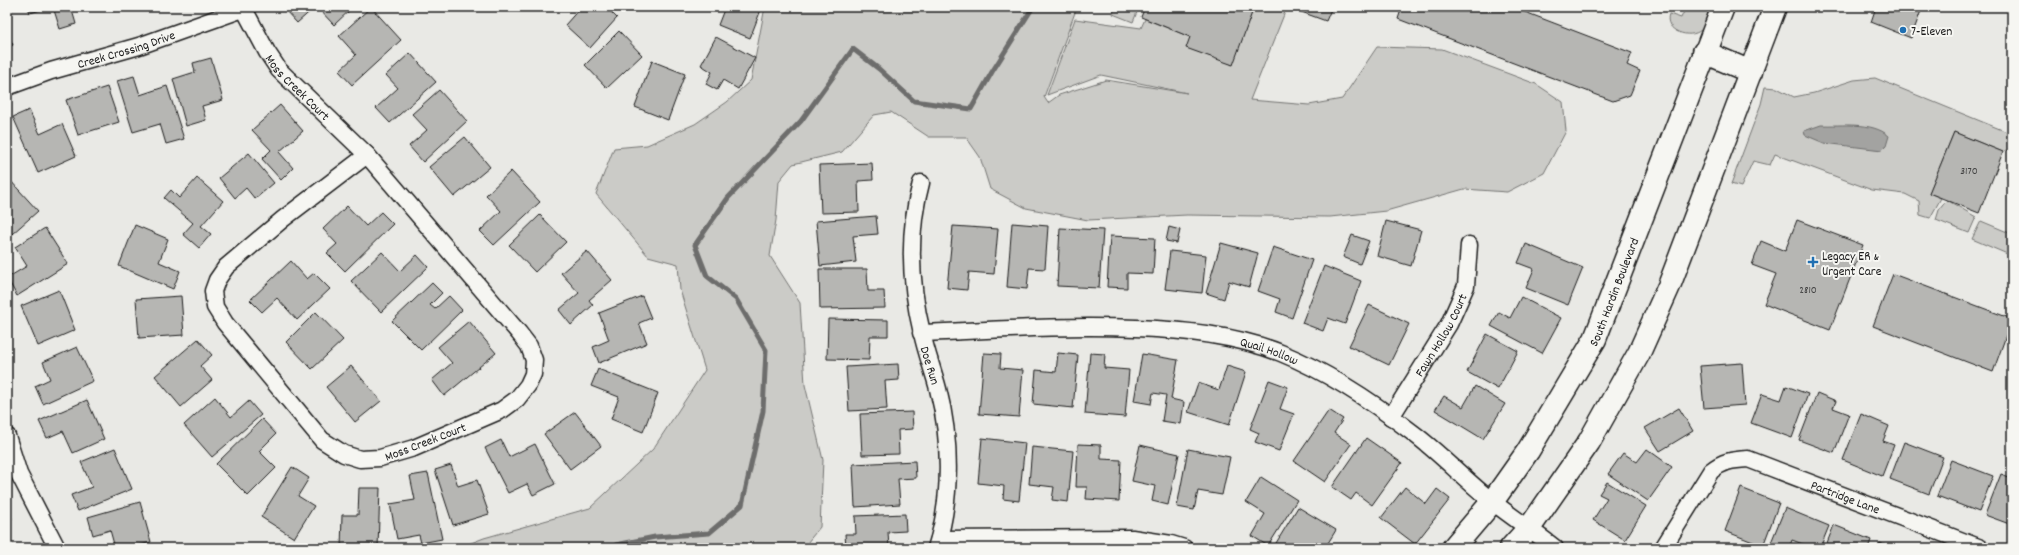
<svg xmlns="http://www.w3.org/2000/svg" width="2019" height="555" font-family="Dekko,sans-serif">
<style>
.green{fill:#cbcbc7;stroke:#747472}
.water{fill:#a3a3a1;stroke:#6d6d6c}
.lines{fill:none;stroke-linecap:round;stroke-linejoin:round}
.stream{stroke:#6d6d6c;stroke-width:5}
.building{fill:#b6b6b3;stroke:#1c1c1c}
.minor-casing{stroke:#1c1c1c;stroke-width:19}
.secondary-casing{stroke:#1c1c1c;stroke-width:25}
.minor{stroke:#f6f6f2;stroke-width:16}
.secondary{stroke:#f6f6f2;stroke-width:22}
.poi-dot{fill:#1f6fb2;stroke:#f6f6f2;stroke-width:1.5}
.labels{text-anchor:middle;stroke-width:4;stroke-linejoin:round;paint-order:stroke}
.number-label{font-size:11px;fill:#424242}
.poi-label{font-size:13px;fill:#1c1c1c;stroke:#f6f6f2;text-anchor:start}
.street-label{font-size:13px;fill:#1c1c1c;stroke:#f6f6f2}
</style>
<rect width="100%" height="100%" fill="#e9e9e5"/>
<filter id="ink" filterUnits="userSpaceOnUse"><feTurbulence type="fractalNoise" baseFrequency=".025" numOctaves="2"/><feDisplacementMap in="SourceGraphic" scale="8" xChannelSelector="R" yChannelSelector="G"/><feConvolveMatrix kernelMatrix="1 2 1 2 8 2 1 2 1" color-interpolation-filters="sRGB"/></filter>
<g filter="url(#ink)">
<g class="green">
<path d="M765 7H1077L1044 97 1048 103 1059 95 1106 80 1187 93 1101 75 1047 95 1075 19 1141 28 1145 19 1190 37 1232 65 1254 7H1287L1250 100 1309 105 1342 99 1377 47 1442 49 1536 84 1563 102 1566 131 1544 173 1507 192 1464 189 1386 211 1330 217 1187 215 1088 220 1026 208 990 189 980 157 966 137H929L891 112 874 115 842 152 793 164 779 181 776 220 770 256 800 303 805 385 823 460 820 527 803 548H458L484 538 590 508 653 449 705 370 680 290 678 264 648 256 596 194 614 148 647 145 695 124 727 102 751 80Z"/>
<path d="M1115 7H1139L1133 22 1113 14Z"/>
<path d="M1686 7H1711C1709 14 1707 24 1701 30 1690 40 1663 31 1669 14L1681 18Z"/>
<path d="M1875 78 2012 134V152L2006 150 2003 152 1954 132 1929 193 1941 198 1930 218 1920 215 1919 201 1905 194 1872 190 1775 154 1770 165 1753 161 1741 187 1731 184 1761 104 1765 87 1777 88 1794 97 1814 93 1854 80Z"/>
<path d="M1947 200 1976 217 1969 233 1936 220 1939 210Z"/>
<path d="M1981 221 2012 234V256L1972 239Z"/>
</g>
<path class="water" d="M1821 125C1841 126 1872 121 1889 136L1886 146 1882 150 1824 143 1805 135 1804 131Z"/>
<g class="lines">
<path class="stream" d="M615 548 616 545 655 537 709 533 742 505 763 411 766 350 736 299 707 276 695 245 728 198 801 121 853 49 879 69 914 101 971 109 992 72 1033 7"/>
</g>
<g class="building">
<path d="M28 7H52L30 13Z"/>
<path d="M53 7H71L76 24 60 29Z"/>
<path d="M113 7H127L128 10 113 11Z"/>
<path d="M288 7H315L297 23 285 10Z"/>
<path d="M317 7H353L334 25Z"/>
<path d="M371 7 401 40 352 85 339 71 356 55 339 36Z"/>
<path d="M581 7H606L617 18 590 48 565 25Z"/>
<path d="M725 7H762L750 38 718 25Z"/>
<path d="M1145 7H1254L1233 65 1186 48 1190 37 1141 17Z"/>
<path d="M1297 7H1332L1326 21 1296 10Z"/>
<path d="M1402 7H1512L1632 53 1627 65 1640 71 1630 95 1613 101 1398 19Z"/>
<path d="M1876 7 1922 8 1911 38 1871 22Z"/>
<path d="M619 31 642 55 607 88 585 65Z"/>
<path d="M7 32 13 45 7 47Z"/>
<path d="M716 37 755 58 738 89 723 80 717 90 706 84 712 72 701 65Z"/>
<path d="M410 53 436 82 390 123 376 108 398 88 386 75Z"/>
<path d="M211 58 223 100 202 106 206 120 186 126 173 79 195 72 193 63Z"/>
<path d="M652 61 685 74 668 120 635 107Z"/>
<path d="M134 76 140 95 167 86 184 139 166 144 160 124 133 132 117 81Z"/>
<path d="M107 87 119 122 78 135 66 100Z"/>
<path d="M439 90 467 121 423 162 409 146 427 130 412 114Z"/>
<path d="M280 105 303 131 279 152 293 168 281 180 262 159 271 150 252 130Z"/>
<path d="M29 110 40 134 62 124 76 156 38 173 13 117Z"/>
<path d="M1954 132 2003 152 1979 213 1929 193Z"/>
<path d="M465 137 490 167 454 197 429 167Z"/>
<path d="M249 153 274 183 255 199 246 188 235 198 219 178Z"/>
<path d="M872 163 873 180 858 181 859 212 821 213 819 165Z"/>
<path d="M511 171 540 202 494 245 480 231 501 211 486 195Z"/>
<path d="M197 178 223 201 201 226 211 234 199 248 183 234 193 223 164 198 171 190 179 198Z"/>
<path d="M9 179 38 211 12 234 7 229V181Z"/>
<path d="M347 206 366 226 381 212 393 224 345 271 327 253 337 244 323 229Z"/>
<path d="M540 215 566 242 535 272 509 245Z"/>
<path d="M876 216 878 234 853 236 856 262 820 266 816 221Z"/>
<path d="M1797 220 1863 245 1830 330 1764 304 1776 274 1752 265 1761 241 1785 251Z"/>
<path d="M1386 221 1421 230 1411 266 1377 256Z"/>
<path d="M1012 223 1048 226 1045 269 1029 268 1027 289 1007 287Z"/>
<path d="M135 225 168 239 159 262 180 271 173 289 119 266Z"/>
<path d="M953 226 998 229 994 274 969 272 967 290 947 288Z"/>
<path d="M1169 227 1180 230 1177 243 1166 241Z"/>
<path d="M45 228 68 264 17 296 7 278 27 266 15 247Z"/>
<path d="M1060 228 1103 230 1099 288 1057 286Z"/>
<path d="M1352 235 1369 241 1360 264 1343 257Z"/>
<path d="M1110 236 1155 238 1153 274 1127 273V288L1107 287Z"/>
<path d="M1221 243 1258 253 1249 287 1229 281 1224 299 1206 293Z"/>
<path d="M1526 244 1583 268 1568 305 1526 288 1534 269 1518 263Z"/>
<path d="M1273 247 1312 260 1292 318 1276 312 1280 299 1258 291Z"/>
<path d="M587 251 612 280 589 300 593 305 571 325 559 310 579 293 561 273Z"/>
<path d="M1170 251 1206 255 1202 293 1165 289Z"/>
<path d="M382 252 400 271 417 255 428 267 381 312 351 281Z"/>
<path d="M291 261 307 279 314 273 330 289 297 320 277 298 262 312 250 300Z"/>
<path d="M1324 266 1361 281 1345 324 1328 318 1323 331 1302 323Z"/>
<path d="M819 269H867L868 291H884L885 308 820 309Z"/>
<path d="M1893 274 2012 319 1993 372 1873 326Z"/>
<path d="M432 283 442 293 430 305 435 309 449 296 462 310 421 350 392 321Z"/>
<path d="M59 290 75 330 38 346 21 306Z"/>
<path d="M181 296 184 335 139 338 136 299Z"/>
<path d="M642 296 651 318 639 323 647 343 599 363 593 347 609 340 599 313Z"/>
<path d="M1521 297 1561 318 1542 353 1491 326 1499 312 1510 318Z"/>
<path d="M1369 305 1409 324 1389 365 1349 346Z"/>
<path d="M316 312 343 340 312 369 286 342Z"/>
<path d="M828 319 888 320V336H870L869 360 827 359Z"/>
<path d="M469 321 496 353 444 396 432 380 452 363 438 347Z"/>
<path d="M1487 334 1518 351 1498 389 1467 372Z"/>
<path d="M198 339 212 355 200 366 212 380 181 407 155 376Z"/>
<path d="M77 347 93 381 43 404 35 386 50 379 43 362Z"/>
<path d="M984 353 1001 354 1000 368 1023 370 1019 417 979 414Z"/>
<path d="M1058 353 1078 355 1073 408 1033 404 1036 370 1056 372Z"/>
<path d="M1090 353 1105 354 1104 368 1129 370 1125 417 1085 414Z"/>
<path d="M1142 354 1178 360 1171 399 1184 402 1181 424 1162 421 1166 395 1153 393 1151 404 1134 401Z"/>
<path d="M1742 363 1745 405 1704 408 1700 366Z"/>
<path d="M898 364 899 380 885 381 887 409 849 411 846 367Z"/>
<path d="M351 366 381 401 355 422 326 387Z"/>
<path d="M1227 366 1246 372 1229 425 1188 412 1198 383 1219 390Z"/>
<path d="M598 369 658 393 643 432 611 419 619 397 591 386Z"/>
<path d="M1269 380 1288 387 1280 409 1294 414 1279 451 1255 442 1259 433 1250 429Z"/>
<path d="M1475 386 1505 404 1483 439 1435 410 1444 396 1463 407Z"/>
<path d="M1786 386 1808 394 1792 438 1751 423 1762 394 1781 400Z"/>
<path d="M1817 393 1836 401 1833 408 1849 414 1834 453 1799 440Z"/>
<path d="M215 397 231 417 249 401 261 415 212 457 184 425Z"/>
<path d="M87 400 104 439 73 453 63 431 47 438 39 421Z"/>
<path d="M1679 408 1693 431 1660 451 1645 428Z"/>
<path d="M1329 410 1343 419 1334 433 1351 444 1325 482 1294 461Z"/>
<path d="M575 412 601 446 570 469 544 434Z"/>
<path d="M912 412 913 429 898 430 899 454 862 455 860 414Z"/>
<path d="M1861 414 1889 426 1883 441 1894 445 1882 476 1843 460Z"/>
<path d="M262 419 276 434 259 451 276 468 248 496 216 464Z"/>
<path d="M982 438 1025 443 1019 501 1003 499 1004 486 978 483Z"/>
<path d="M1366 438 1402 463 1372 505 1356 493 1351 500 1332 487Z"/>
<path d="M501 440 509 457 535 444 555 484 533 495 527 484 508 493 485 448Z"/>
<path d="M1904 442 1943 457 1929 494 1890 479Z"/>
<path d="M1078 444 1101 445V459L1121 460 1119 501 1086 499 1087 487H1076Z"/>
<path d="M1140 445 1179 454 1168 505 1152 501 1155 486 1132 481Z"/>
<path d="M1032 447 1073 451 1068 502 1052 500 1054 487 1029 484Z"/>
<path d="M115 448 132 489 78 511 71 495 92 487 81 462Z"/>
<path d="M1188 449 1230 457 1222 495 1198 491 1194 510 1177 507Z"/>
<path d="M1647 449 1672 467 1648 501 1608 474 1623 453 1637 462Z"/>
<path d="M1951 460 1993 476 1979 512 1937 496Z"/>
<path d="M915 461 916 478 898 479 900 504 855 507 853 464Z"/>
<path d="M451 465 458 486 477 480 489 514 453 525 435 470Z"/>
<path d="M292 467 309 478 298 496 314 506 294 538 261 517Z"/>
<path d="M428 473 442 539 421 543 419 535 397 539 390 504 415 500 410 476Z"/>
<path d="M2001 474 2012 478V525L1985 515Z"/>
<path d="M1261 477 1297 500 1268 546 1252 536 1265 514 1246 502Z"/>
<path d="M1607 482 1646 506 1625 540 1593 520 1607 498 1599 494Z"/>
<path d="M1405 487 1426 504 1437 489 1450 499 1415 544 1381 518Z"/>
<path d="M359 488H380L378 548H341L342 515H358Z"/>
<path d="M1741 488 1779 503 1763 546 1725 531Z"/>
<path d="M140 502 151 542 130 548H115L110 530 93 535 88 517Z"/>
<path d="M1298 507 1336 530 1325 548H1273Z"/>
<path d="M1785 508 1829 526 1820 548H1813L1792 540 1789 548H1777L1770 545Z"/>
<path d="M7 510 12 519 7 522Z"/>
<path d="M905 514 906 531 888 532 889 548H846L845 534H856L855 516Z"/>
<path d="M1834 525 1871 540 1868 548H1825Z"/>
<path d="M1880 543 1892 548H1878Z"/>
</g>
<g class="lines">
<g class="minor-casing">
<g id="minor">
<path id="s1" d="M243 7 267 52 279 70 367 155"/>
<path id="s2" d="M7 87 51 71 139 46 243 9"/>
<path d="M367 155 519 333 529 346 534 360 533 374 528 385 517 399 502 410 414 448 380 458 360 459 344 454 322 440 225 323 215 307 213 291 217 280 226 267 283 219Z"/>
<path id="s3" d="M921 183C908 231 910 284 922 333 926 352 933 370 938 389 951 439 952 499 936 548"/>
<path id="s4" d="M921 333C993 330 1064 325 1136 328 1184 330 1235 335 1281 353 1328 372 1373 402 1413 433 1441 454 1465 480 1493 502 1513 518 1535 532 1555 548"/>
<path id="s5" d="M1391 417 1449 324 1466 286 1469 245"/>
<path d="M7 436 19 474 57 548"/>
<path d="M939 539 1132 538 1171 544 1184 548"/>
<path id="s6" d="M1663 548 1711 471C1723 461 1732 460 1748 459L1981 548"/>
</g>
</g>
<g class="secondary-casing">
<g id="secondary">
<path d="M1704 52 1751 72"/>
<path id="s7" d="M1453 548 1492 502 1528 451 1595 339 1723 7"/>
<path d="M1511 548 1530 527 1589 442 1639 353 1669 286 1775 7"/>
</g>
</g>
<use href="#minor" class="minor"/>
<use href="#secondary" class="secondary"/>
</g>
</g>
<g class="poi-dot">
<circle cx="1903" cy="30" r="4"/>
<path d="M1811 256h4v4h4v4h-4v4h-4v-4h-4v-4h4z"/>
</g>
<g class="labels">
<g class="number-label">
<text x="1969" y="174">3170</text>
<text x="1808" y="293">2810</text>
</g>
<g class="poi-label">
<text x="1911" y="35">7-Eleven</text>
<text x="1822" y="260">Legacy ER &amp;<tspan x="1822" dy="15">Urgent Care</tspan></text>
</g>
<g class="street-label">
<text dy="5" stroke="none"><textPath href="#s2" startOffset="125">Creek Crossing Drive</textPath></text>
<text dy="5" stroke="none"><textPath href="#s1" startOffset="98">Moss Creek Court</textPath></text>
<text dy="5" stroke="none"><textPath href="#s7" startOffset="304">South Hardin Boulevard</textPath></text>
<text dy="5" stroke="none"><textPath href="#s5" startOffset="96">Fawn Hollow Court</textPath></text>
<text dy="5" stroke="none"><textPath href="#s4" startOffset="351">Quail Hollow</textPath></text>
<text dy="5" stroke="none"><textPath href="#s3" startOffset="185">Doe Run</textPath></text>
<text transform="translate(425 441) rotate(-21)" y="5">Moss Creek Court</text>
<text dy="5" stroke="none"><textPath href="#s6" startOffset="235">Partridge Lane</textPath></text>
</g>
</g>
<rect width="2019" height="555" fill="none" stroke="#f6f6f2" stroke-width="24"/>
<rect x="12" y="12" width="1995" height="531" fill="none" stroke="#1c1c1c" stroke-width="1.5" filter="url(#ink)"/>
</svg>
